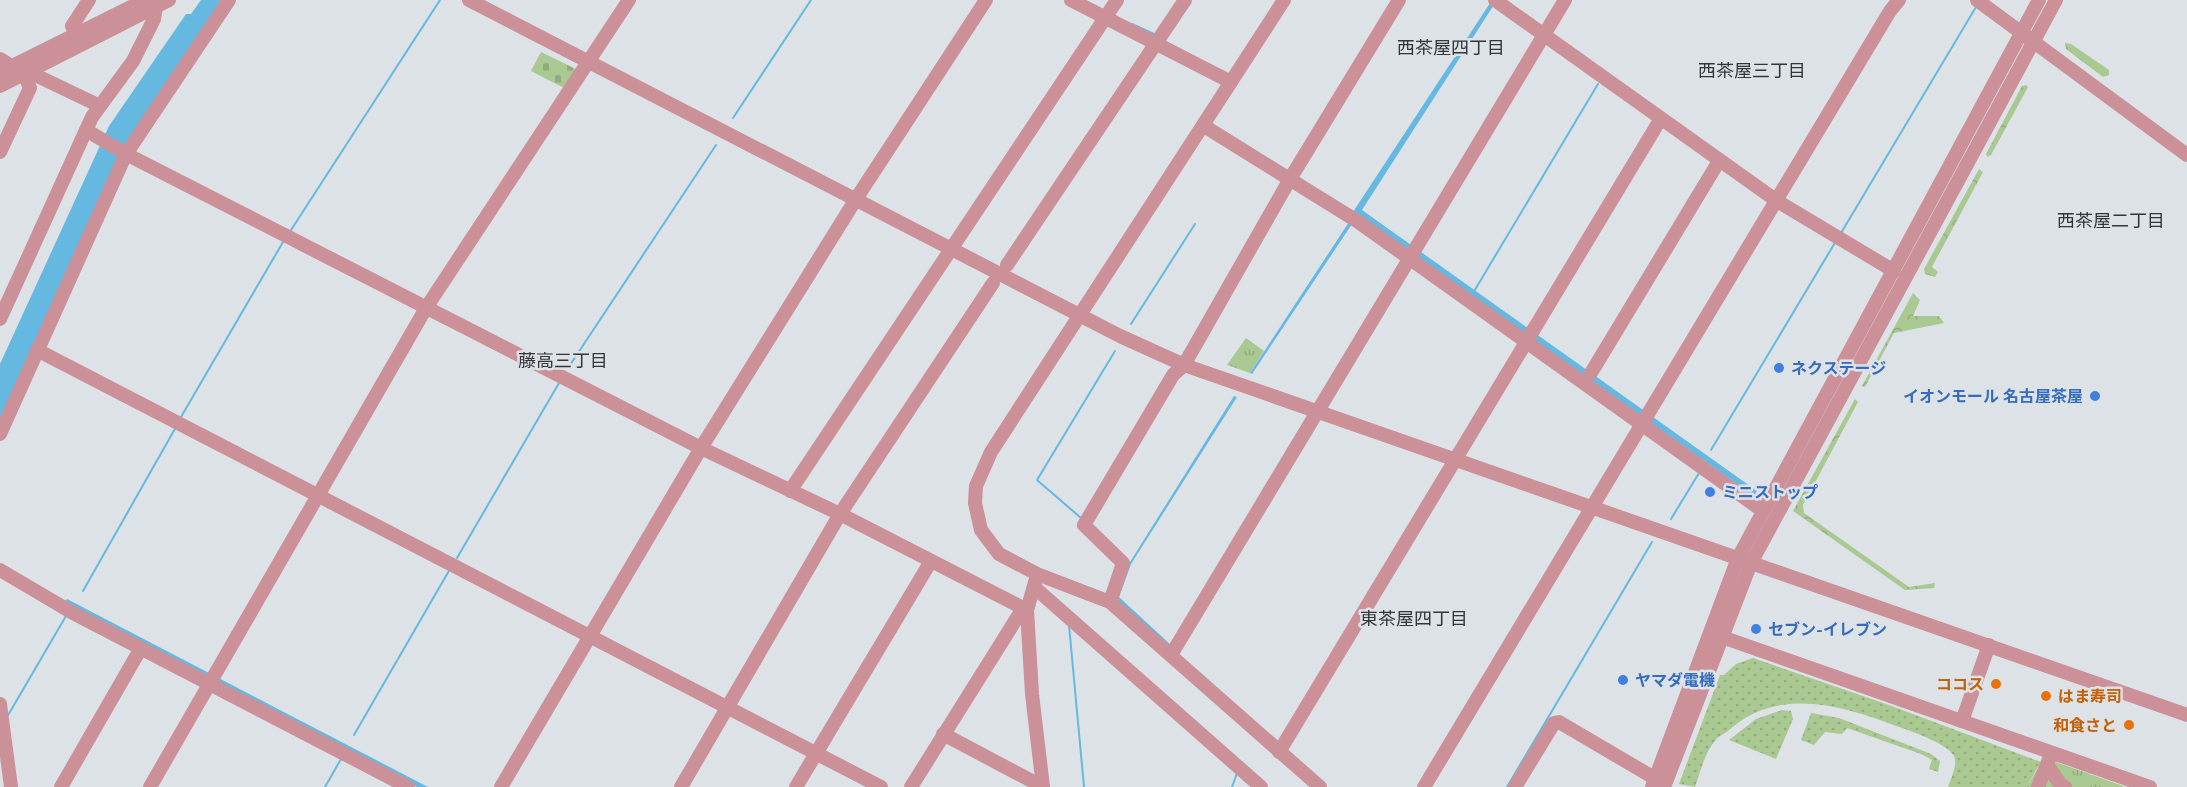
<svg xmlns="http://www.w3.org/2000/svg" width="2187" height="787" font-family="'Space Grotesk','Noto Sans JP',sans-serif">
<style>
.grass{fill:url(#grass-tufts)}
.forest{fill:url(#forest-crowns)}
.cemetery{fill:url(#cemetery-stones)}
.garden{fill:url(#garden-dots)}
.water{fill:#65b9e1}
.lines{fill:none;stroke-linecap:round;stroke-linejoin:round}
.stream{stroke:#65b9e1;stroke-width:2}
.minor{stroke:#cb9098;stroke-width:14}
.shop-dot{fill:#3f7fe0;stroke:#dde2e7;stroke-width:2}
.food-dot{fill:#e8710a;stroke:#dde2e7;stroke-width:2}
.labels{text-anchor:middle;stroke-width:5;stroke-linejoin:round;paint-order:stroke}
.shop-label{font-size:16px;font-weight:bold;fill:#366cbe;stroke:#dde2e7;text-anchor:start}
.food-label{font-size:16px;font-weight:bold;fill:#c56008;stroke:#dde2e7;text-anchor:end}
.neighbourhood-label{font-size:18px;fill:#323539;stroke:#dde2e7}
</style>
<defs>
<pattern id="grass-tufts" width="24" height="20" patternUnits="userSpaceOnUse" patternTransform="scale(1.5)"><rect width="24" height="20" fill="#a9c892"/><path d="M3 7l-1-3M5 7V3M7 7l1-3M15 17l-1-3M17 17v-4M19 17l1-3" fill="none" stroke="#91ab7d"/></pattern>
<pattern id="forest-crowns" width="20" height="18" patternUnits="userSpaceOnUse" patternTransform="scale(1.5)"><rect width="20" height="18" fill="#a9c892"/><path d="M2 6a3 3 0 1 1 6 0M12 15a3 3 0 1 1 6 0" fill="none" stroke="#91ab7d"/></pattern>
<pattern id="cemetery-stones" width="16" height="16" patternUnits="userSpaceOnUse" patternTransform="scale(1.5)"><rect width="16" height="16" fill="#a9c892"/><path d="M2 7V4a2 2 0 0 1 4 0v3zM10 15v-3a2 2 0 0 1 4 0v3z" fill="#91ab7d"/></pattern>
<pattern id="garden-dots" width="8" height="8" patternUnits="userSpaceOnUse" patternTransform="scale(1.5)"><rect width="8" height="8" fill="#a9c892"/><path d="M2 2h.1M6 6h.1" fill="none" stroke="#91ab7d" stroke-width="1.8" stroke-linecap="round"/></pattern>
</defs>
<rect width="100%" height="100%" fill="#dde2e7"/>
<g class="grass">
<path d="M1246 338 1264 351 1250 373 1227 365Z"/>
<path d="M2045 758 2126 787H2026Z"/>
</g>
<g class="forest">
<path d="M2065 43 2071 44 2109 70V75L2103 77 2066 49Z"/>
<path d="M2026 85 2028 87 1991 155 1987 157 1986 154 2022 86Z"/>
<path d="M1979 169 1983 172 1932 267 1938 272 1935 277 1925 274 1924 269Z"/>
<path d="M1913 293 1920 300 1913 316H1939L1944 323 1894 333 1865 387 1862 386Z"/>
<path d="M1855 399 1858 402 1803 505 1804 513 1909 587 1935 583 1934 588 1905 590 1793 511Z"/>
</g>
<path class="cemetery" d="M541 52 578 70 566 89 531 71Z"/>
<g class="garden">
<path d="M1753 658 1889 705 2041 762 2026 787H1948C1951 778 1958 765 1954 756 1949 745 1914 732 1902 728 1845 706 1779 685 1729 730 1724 734 1718 736 1715 741 1705 752 1700 773 1695 787L1679 784 1720 675H1724L1736 664Z"/>
<path d="M1782 710 1791 711 1793 719 1776 759 1729 740 1756 719Z"/>
<path d="M1811 713 1839 718 1931 754 1940 761 1938 772 1929 769 1932 760 1921 754 1847 728 1842 734 1825 732 1814 745 1801 740Z"/>
</g>
<g class="water">
<path d="M201 0H221L158 97 0 418V364L109 126 186 14H191Z"/>
<path d="M1492 0H1497L1362 210 1757 491 1754 496 1353 212Z"/>
<path d="M1349 222 1352 224 1252 374 1250 373Z"/>
<path d="M1234 396 1237 397 1131 564 1119 597 1172 646 1169 647 1117 602 1116 597 1130 562Z"/>
<path d="M67 599 428 787H417L64 604Z"/>
</g>
<g class="lines">
<g class="stream">
<path d="M1132 24 1154 34"/>
<path d="M733 118 811 0"/>
<path d="M291 230 440 0"/>
<path d="M1841 233 1976 7"/>
<path d="M1473 293 1598 84"/>
<path d="M1131 324 1195 224"/>
<path d="M568 368 716 145"/>
<path d="M181 417 283 242"/>
<path d="M1711 450 1836 241"/>
<path d="M1081 518 1037 480 1115 351"/>
<path d="M1671 519 1699 473"/>
<path d="M457 558 559 383"/>
<path d="M83 591 176 427"/>
<path d="M1069 625 1084 787"/>
<path d="M7 717 66 616"/>
<path d="M354 735 450 569"/>
<path d="M325 787 341 759"/>
<path d="M1232 787 1237 773"/>
<path d="M1507 787 1652 542"/>
</g>
<g class="minor">
<path d="M469 0 1120 336 1184 365 2187 715"/>
<path d="M1071 0 1231 82"/>
<path d="M1284 0 991 452 976 486 975 503 981 530 999 554 1037 574 1110 602 1320 787"/>
<path d="M1495 0 1777 201 1894 271"/>
<path d="M1977 0 2187 155"/>
<path d="M79 42 72 26 89 0"/>
<path d="M0 59 24 74 30 88 0 152"/>
<path d="M0 72 145 0"/>
<path d="M29 72 100 106"/>
<path d="M0 86 169 0"/>
<path d="M1204 126 1357 221 1763 511"/>
<path d="M86 130 126 154 701 448 840 514 1027 610"/>
<path d="M1007 265 1185 0"/>
<path d="M0 319 92 117 133 61 154 19 156 6"/>
<path d="M37 350 881 787"/>
<path d="M1591 373 1719 161"/>
<path d="M0 434 126 154 229 0"/>
<path d="M790 491 1117 0"/>
<path d="M0 570 73 613 408 787"/>
<path d="M1036 579 1027 610 1032 694 1043 787"/>
<path d="M1034 587 1261 787"/>
<path d="M1110 602 1123 563 1084 525 1173 375 1184 365 1290 179 1399 0"/>
<path d="M1722 637 2150 787"/>
<path d="M1171 655 1565 0"/>
<path d="M0 704 11 787"/>
<path d="M1962 721 1989 645"/>
<path d="M943 734 1043 787"/>
<path d="M1279 752 1660 120"/>
<path d="M2048 766 2060 784 2065 787"/>
<path d="M61 787 141 648"/>
<path d="M150 787 426 308 629 0"/>
<path d="M501 787 701 448 856 199 986 0"/>
<path d="M681 787 840 514 993 283"/>
<path d="M796 787 931 561"/>
<path d="M911 787 1020 613 1027 610"/>
<path d="M1424 787 1890 11 1899 0"/>
<path d="M1515 787 1554 723 1559 722 1656 779"/>
<path d="M1652 787 1738 558 2039 0"/>
<path d="M1664 787 1751 563 2056 0"/>
<path d="M2038 787 2049 759"/>
</g>
</g>
<g class="shop-dot">
<circle cx="1779" cy="368" r="6"/>
<circle cx="2095" cy="396" r="6"/>
<circle cx="1710" cy="492" r="6"/>
<circle cx="1756" cy="629" r="6"/>
<circle cx="1623" cy="680" r="6"/>
</g>
<g class="food-dot">
<circle cx="1996" cy="684" r="6"/>
<circle cx="2046" cy="696" r="6"/>
<circle cx="2129" cy="725" r="6"/>
</g>
<g class="labels">
<g class="shop-label">
<text x="1791" y="374">ネクステージ</text>
<text x="2083" y="402" text-anchor="end">イオンモール 名古屋茶屋</text>
<text x="1722" y="498">ミニストップ</text>
<text x="1768" y="635">セブン-イレブン</text>
<text x="1635" y="686">ヤマダ電機</text>
</g>
<g class="food-label">
<text x="1984" y="690">ココス</text>
<text x="2058" y="702" text-anchor="start">はま寿司</text>
<text x="2117" y="731">和食さと</text>
</g>
<g class="neighbourhood-label">
<text x="1451" y="54">西茶屋四丁目</text>
<text x="1752" y="77">西茶屋三丁目</text>
<text x="2111" y="227">西茶屋二丁目</text>
<text x="563" y="367">藤高三丁目</text>
<text x="1414" y="625">東茶屋四丁目</text>
</g>
</g>
</svg>
